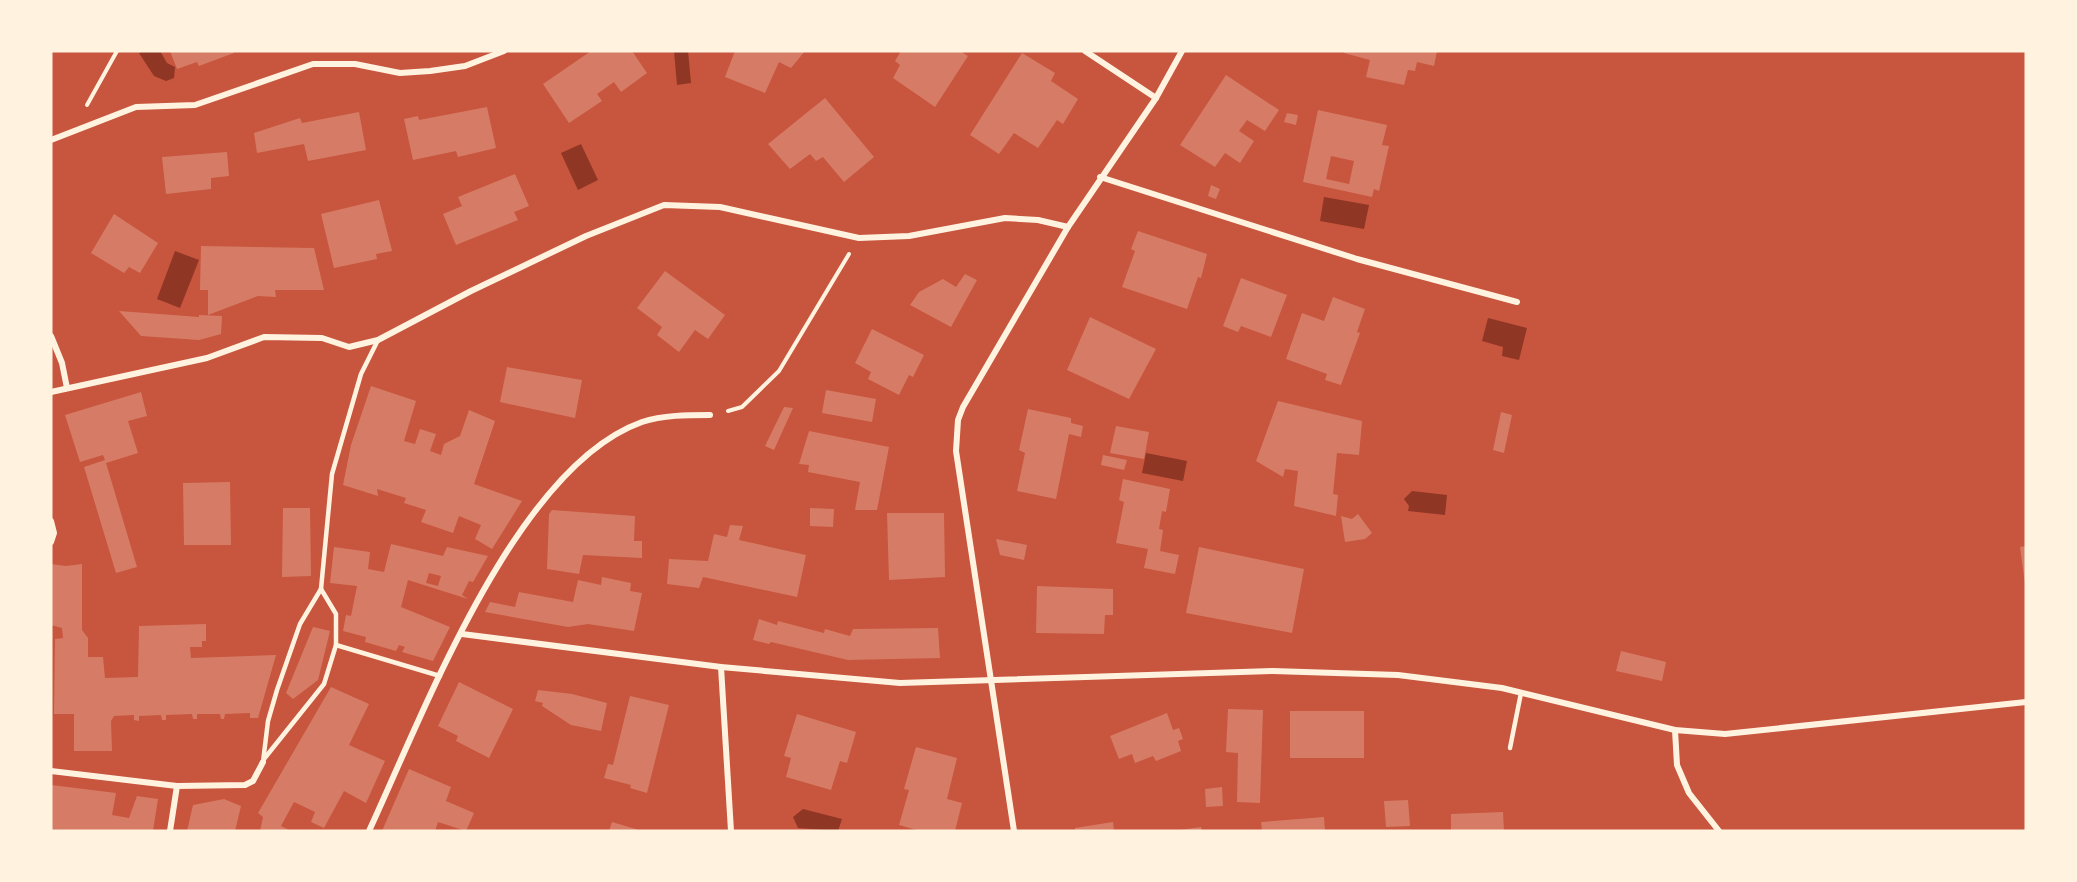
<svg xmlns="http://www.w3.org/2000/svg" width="2077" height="882" font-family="Quicksand,sans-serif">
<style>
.water{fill:#8f3625}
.building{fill:#d67c66;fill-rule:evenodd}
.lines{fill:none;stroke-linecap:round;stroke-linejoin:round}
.path{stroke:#fff3e0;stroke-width:4}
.service{stroke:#fff3e0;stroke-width:4.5}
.minor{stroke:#fff3e0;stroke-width:6}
</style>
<rect width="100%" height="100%" fill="#c8553d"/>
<g class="water">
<path d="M143 51H160L167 63 175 67 174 78 166 81 154 76 139 53Z"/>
<path d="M674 51H688L691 83 677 85Z"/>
<path d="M581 144 598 180 578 190 561 153Z"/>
<path d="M1324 197 1369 205 1364 229 1320 221Z"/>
<path d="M175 251 199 260 180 308 157 299Z"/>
<path d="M1488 318 1527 328 1519 360 1502 356 1503 347 1482 341Z"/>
<path d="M1146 453 1187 461 1183 481 1142 473Z"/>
<path d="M1412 491 1447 495 1445 515 1408 511 1409 506 1404 499Z"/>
<path d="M803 809 842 819 838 831 798 828 793 817Z"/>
</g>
<g class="building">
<path d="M170 51H233L234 53 199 66 197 62 177 69Z"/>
<path d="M591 51H632L647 73 621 92 614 82 597 94 602 101 569 123 543 84Z"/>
<path d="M735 51H805L791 68 779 62 765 93 725 77Z"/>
<path d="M901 51H960L968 56 935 107 893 78 900 65 895 61Z"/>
<path d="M1344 51H1437L1434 66 1417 62 1415 71 1408 70 1404 85 1366 77 1370 60 1344 53Z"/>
<path d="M1022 53 1055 73 1051 81 1078 99 1063 124 1057 120 1038 148 1014 133 999 154 970 135Z"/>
<path d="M1226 75 1279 110 1265 131 1247 120 1239 131 1254 141 1240 163 1225 153 1215 167 1180 145Z"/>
<path d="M825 98 874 157 844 182 823 157 816 161 810 154 790 169 768 144Z"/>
<path d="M487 107 496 148 458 157 456 151 413 160 404 119 418 116 419 120Z"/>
<path d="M1318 110 1387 125 1382 145 1389 146 1379 191 1374 189 1372 197 1303 182ZM1331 156 1354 161 1349 184 1326 179Z"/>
<path d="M359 112 366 150 308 161 304 144 257 153 254 133 300 118 302 123Z"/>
<path d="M1287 113 1298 115 1296 125 1284 122Z"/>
<path d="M227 152 229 176 211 178V189L166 194 162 157Z"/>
<path d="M515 174 529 206 514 212 518 220 456 245 443 214 462 206 458 197Z"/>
<path d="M1211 185 1220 189 1216 199 1208 196Z"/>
<path d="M379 200 392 251 376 254 377 259 334 268 321 214Z"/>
<path d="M114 214 158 243 140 273 129 267 124 273 91 253Z"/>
<path d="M1138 231 1207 254 1201 278 1198 277 1187 309 1122 287 1135 251 1131 249Z"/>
<path d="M201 246 314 248 324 290H275L276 297 258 296 208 315V290H200Z"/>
<path d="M665 271 725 315 708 339 695 330 679 352 657 335 662 327 637 308Z"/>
<path d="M965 274 977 280 951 327 910 305 919 292 943 279 956 287Z"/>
<path d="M1241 278 1287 295 1271 337 1241 326 1238 332 1223 326Z"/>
<path d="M1333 297 1365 309 1357 332 1360 333 1341 385 1325 380 1327 374 1286 359 1302 313 1324 321Z"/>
<path d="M119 311 199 317V315L222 316 221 334 199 340 141 336Z"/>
<path d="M1090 317 1156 349 1129 399 1067 370Z"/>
<path d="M872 329 924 355 913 377 909 375 899 395 868 379 871 372 855 363Z"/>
<path d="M507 367 582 380 575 418 500 402Z"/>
<path d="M371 386 416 401 404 441 415 444 420 429 436 434 430 451 441 455 444 444 460 436 469 410 495 421 474 484 522 501 492 549 475 539 481 525 459 516 453 533 421 522 426 510 404 503 406 498 377 489 378 496 343 485 351 445Z"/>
<path d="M826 390 876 399 872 422 822 413Z"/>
<path d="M141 392 147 416 128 421 138 453 106 463 137 567 116 573 84 467 105 460 103 455 80 462 65 415Z"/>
<path d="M1278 401 1362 421 1359 455 1337 453 1333 494 1338 495 1336 516 1294 506 1298 471 1285 469 1283 477 1256 461Z"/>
<path d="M784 407 793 408 774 450 765 446Z"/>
<path d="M1028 409 1071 418V423L1083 426 1081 437 1069 434 1056 499 1017 491 1025 453 1019 450Z"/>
<path d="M1501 412 1512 415 1504 453 1493 450Z"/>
<path d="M1116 426 1149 432 1144 459 1110 453Z"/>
<path d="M809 431 889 447 877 510H855L860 482 808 472 809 465 799 464Z"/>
<path d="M1103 455 1127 460 1124 470 1101 465Z"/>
<path d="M1123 479 1170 489 1166 512 1162 511 1159 529 1163 530 1160 551 1179 555 1175 574 1144 568 1148 549 1116 543 1124 502 1119 500Z"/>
<path d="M230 482 231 545H184L183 483Z"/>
<path d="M283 508H310L311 576 282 577Z"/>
<path d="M810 508 834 509 833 527 810 526Z"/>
<path d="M552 510 635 516 634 541H642V558L583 555 579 574 547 569 549 514Z"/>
<path d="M887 513H944L945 577 889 580Z"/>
<path d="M1358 514 1372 533 1365 539 1345 542 1341 516 1352 519Z"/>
<path d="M730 525 743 526 739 540 806 555 797 597 703 577 699 588 667 584 669 559 708 561 714 534 727 537Z"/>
<path d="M996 539 1027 545 1024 560 1000 555Z"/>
<path d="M391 544 443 556 447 547 488 556 473 582 469 581 462 595 468 599 408 580 401 607 450 627 433 661 402 652 405 647 399 645 396 651 365 642 366 637 343 631 346 615 351 616 357 586 330 583 334 547 370 552 368 569 384 572ZM429 573 441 576 438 586 426 583Z"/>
<path d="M2026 546V584H2025L2020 547Z"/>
<path d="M1199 547 1304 569 1292 633 1186 613Z"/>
<path d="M51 564 66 566 82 564V630L88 638V657H103L105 678 138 677 139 626 206 624V641H202V647H190L191 658 276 655 258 718H250V713L225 714 224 719H221L220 714H197V719H193L192 714 166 715V720H162L161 715 139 716V721L134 720V715L114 716 111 721 112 751H74V714H54L55 639 63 638 62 628 51 625Z"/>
<path d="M602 577 631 583 630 591 642 593 634 631 588 624 568 627 485 612 490 602 515 607 519 592 573 602 578 580 601 585Z"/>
<path d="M1037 586 1113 589V615H1105L1104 634 1036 633Z"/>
<path d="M759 619 777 625 778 621 824 633 825 629 850 636 853 629 938 628 940 658 848 660 771 642 769 644 753 640Z"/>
<path d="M313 627 330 631 318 680 293 699 286 693Z"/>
<path d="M1621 651 1666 662 1662 681 1616 671Z"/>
<path d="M459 682 513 709 489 758 456 741 458 736 438 726Z"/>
<path d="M331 687 369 704 349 745 385 761 366 803 344 791 324 828 311 822 315 812 294 802 281 826 291 831H260L263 817 258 813Z"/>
<path d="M538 690 572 694 607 703 601 731 571 725 542 706 543 703 535 701Z"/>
<path d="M630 696 669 705 647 793 630 788 631 785 604 778 608 764 613 765Z"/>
<path d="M1228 709 1263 710 1260 803 1237 802 1238 753 1226 752Z"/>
<rect x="1290" y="711" width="74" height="47"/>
<path d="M1167 713 1173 730 1179 728 1183 739 1178 741 1181 751 1156 761 1153 756 1135 763 1132 754 1119 759 1110 736Z"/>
<path d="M797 714 856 732 847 763 840 761 831 790 786 777 791 758 784 756Z"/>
<path d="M916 747 957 758 947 799 962 803 955 831H920L899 825 909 790 904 789Z"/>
<path d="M409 769 451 787 446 801 474 813 466 831 438 822 435 831H382Z"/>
<path d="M51 785 116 793 112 815 129 818 137 796 158 799 153 831H51Z"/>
<path d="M1222 787 1223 806 1206 807 1205 789Z"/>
<path d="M224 799 241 806 235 831H187L193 805Z"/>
<path d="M1408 800 1410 826 1386 827 1384 801Z"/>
<path d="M1503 812 1504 831H1451V814Z"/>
<path d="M1324 817 1325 831H1262L1261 822Z"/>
<path d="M612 822 639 830V831H609Z"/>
<path d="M1113 822 1114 831H1075V828Z"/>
<path d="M1201 827 1202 831H1180V830Z"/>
</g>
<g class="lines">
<g class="path">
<path d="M87 105 117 51"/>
<path d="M728 411 742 407 779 371 849 254"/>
</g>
<g class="service">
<path d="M336 645 440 676"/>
<path d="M1510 748 1521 693"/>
<path d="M264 759 324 684 336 645V614L321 589"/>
<path d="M263 762 268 721 277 690 300 624 321 589 332 474 361 374 378 340"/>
</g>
<g class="minor">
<path d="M1085 51 1156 98"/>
<path d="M51 140 136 107 195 105 313 64H355L400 73 430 71 465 66 504 51"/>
<path d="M1100 177 1357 259 1517 302"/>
<path d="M51 336 62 363 67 388"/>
<path d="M51 392 207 358 264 337 322 338 349 347 378 340 471 291 586 236 664 205 720 207 859 238 909 236 1005 218 1038 220 1068 227"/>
<path d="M51 521 54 533 51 542"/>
<path d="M462 634 721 667 900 683 1273 671 1398 675 1502 688 1675 730 1725 734 2026 702"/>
<path d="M721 667 731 831"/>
<path d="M1675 730 1677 765 1689 793 1719 831"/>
<path d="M51 771 177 786 245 785 253 781 263 762"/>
<path d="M170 831 177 786"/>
<path d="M369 831C423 715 515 467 642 422 663 415 688 415 710 415"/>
<path d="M1014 831 956 451 958 420 963 407 1068 227 1156 98 1182 51"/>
</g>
</g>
<rect width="2077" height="882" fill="none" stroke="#fff3e0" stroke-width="105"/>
</svg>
